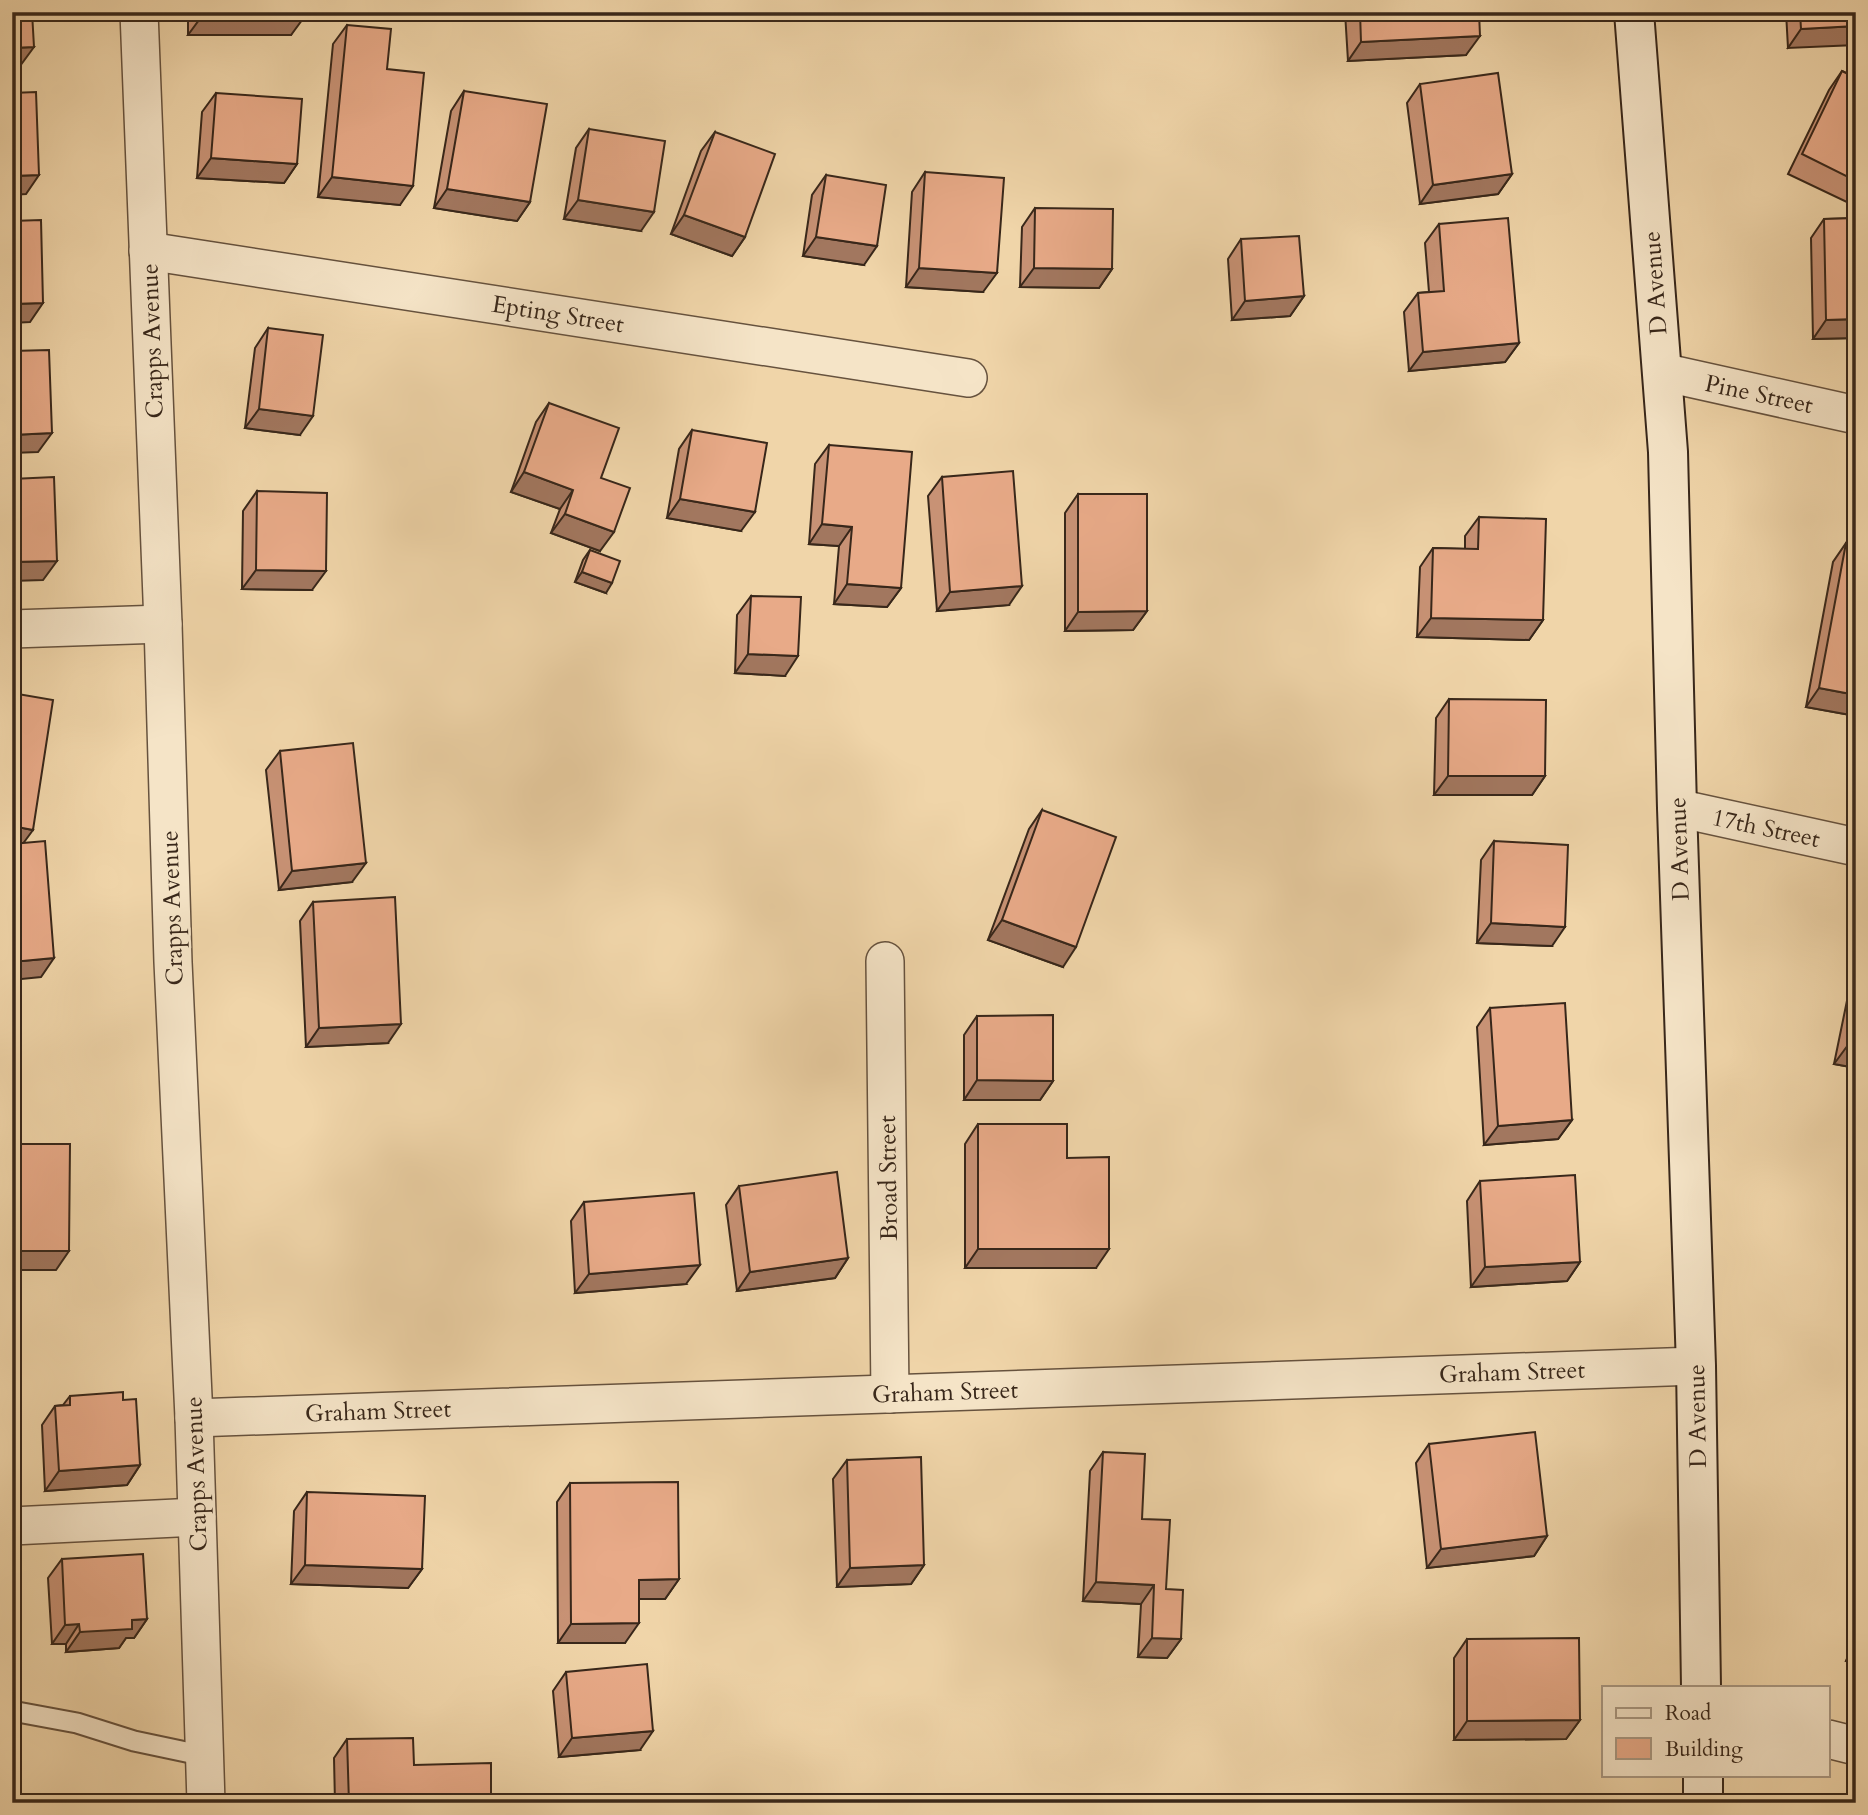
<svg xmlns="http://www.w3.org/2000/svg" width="1868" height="1815" font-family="Cardo,serif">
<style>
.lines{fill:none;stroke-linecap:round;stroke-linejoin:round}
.lane-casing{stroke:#66523e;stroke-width:23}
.street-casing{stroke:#66523e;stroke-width:40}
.secondary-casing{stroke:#38271a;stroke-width:42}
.lane{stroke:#f5e4c7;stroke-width:19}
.street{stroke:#f5e4c7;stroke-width:37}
.secondary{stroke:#f5e4c7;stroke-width:38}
.wall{fill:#c89275;stroke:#38271a;stroke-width:2}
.shaded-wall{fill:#a2775f;stroke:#38271a;stroke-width:2}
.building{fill:#e8aa88;stroke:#38271a;stroke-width:2}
.labels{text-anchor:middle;stroke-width:5;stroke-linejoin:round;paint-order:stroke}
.street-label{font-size:24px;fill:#38271a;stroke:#f5e4c7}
</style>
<rect width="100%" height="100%" fill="#f0d5a9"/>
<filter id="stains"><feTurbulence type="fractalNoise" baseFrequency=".00286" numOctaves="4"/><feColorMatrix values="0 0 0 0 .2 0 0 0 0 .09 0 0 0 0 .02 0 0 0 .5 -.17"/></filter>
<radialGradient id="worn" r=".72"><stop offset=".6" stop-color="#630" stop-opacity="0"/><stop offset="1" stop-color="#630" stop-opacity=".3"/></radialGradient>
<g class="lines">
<g class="lane-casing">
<path id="lane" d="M12 1711 77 1723 134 1741 205 1756"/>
</g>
<g class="street-casing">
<g id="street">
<path d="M139 12 163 624 173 962 194 1418 206 1803"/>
<path d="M148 251 968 378"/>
<path d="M1662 372 1856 415"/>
<path d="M12 629 163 624"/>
<path d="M1677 808 1856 847"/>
<path d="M885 961 890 1394"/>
<path d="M194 1418 1696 1366"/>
<path d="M12 1526 197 1517"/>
<path d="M1828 1739 1856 1746"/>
</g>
</g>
<g class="secondary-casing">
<g id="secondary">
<path d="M1634 12 1668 452 1677 808 1696 1366 1701 1687"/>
<path d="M1703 1775V1803"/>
</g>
</g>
<use href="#lane" class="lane"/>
<use href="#street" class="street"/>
<use href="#secondary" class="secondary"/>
</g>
<g class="wall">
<path d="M188 12H304L291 35H188Z"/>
<path d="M1345 12H1479L1466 55 1348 61Z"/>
<path d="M1786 12H1856L1788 48Z"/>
<path d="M347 25 387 69 400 205 318 197 333 44Z"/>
<path d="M1842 71 1856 78V198L1851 204 1788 174 1829 90Z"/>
<path d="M1420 84 1512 174 1498 194 1420 204 1407 103Z"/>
<path d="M464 91 530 202 517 221 434 208 451 111Z"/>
<path d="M216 93 297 164 284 183 197 178 202 112Z"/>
<path d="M589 129 641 231 564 219 576 148Z"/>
<path d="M715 132 745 237 732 256 671 234 701 151Z"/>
<path d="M925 172 983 292 906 287 912 192Z"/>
<path d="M826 175 864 265 803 256 812 195Z"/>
<path d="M1035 208 1112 269 1099 288 1020 287 1022 227Z"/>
<path d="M1856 218V338L1813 339 1811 238 1824 219Z"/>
<path d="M1439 224 1519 343 1505 362 1409 371 1404 312 1418 293 1429 292 1425 243Z"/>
<path d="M1241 239 1304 296 1290 316 1232 320 1228 259Z"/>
<path d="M268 328 300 435 245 428 255 348Z"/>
<path d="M549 403 601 478 600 551 551 533 560 509 511 492 536 422Z"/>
<path d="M692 430 741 531 667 518 679 449Z"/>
<path d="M829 445 901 588 887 607 834 604 839 546 809 544 815 464Z"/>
<path d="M942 477 1009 605 937 611 928 496Z"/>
<path d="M257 491 312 590 242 589 243 511Z"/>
<path d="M1078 494 1147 611 1133 630 1065 631V513Z"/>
<path d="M1479 517 1543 620 1529 640 1417 637 1420 567 1433 548 1465 549V536Z"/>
<path d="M1846 543 1856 716 1806 707 1833 562Z"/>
<path d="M590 550 606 593 575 582 583 560Z"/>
<path d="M751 596 785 676 735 673 737 615Z"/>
<path d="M1449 699 1545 776 1532 795H1434L1436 718Z"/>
<path d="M280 751 352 882 279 890 266 770Z"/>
<path d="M1042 810 1063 967 988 940 1029 829Z"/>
<path d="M1494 841 1552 946 1477 943 1481 860Z"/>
<path d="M313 902 388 1043 306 1047 300 921Z"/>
<path d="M1856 977V1068L1834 1064 1850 986Z"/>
<path d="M1490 1008 1572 1120 1558 1139 1484 1145 1477 1027Z"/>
<path d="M977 1016 1053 1081 1040 1100H964V1035Z"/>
<path d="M978 1124 1067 1158 1096 1268H965V1144Z"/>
<path d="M1480 1181 1580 1262 1567 1281 1471 1287 1467 1201Z"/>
<path d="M739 1186 848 1258 835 1278 737 1291 726 1205Z"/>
<path d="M584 1202 686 1284 575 1293 571 1221Z"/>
<path d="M70 1396 123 1400 140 1465 127 1485 45 1491 42 1425 55 1406 63 1405Z"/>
<path d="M1429 1444 1547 1536 1534 1556 1427 1568 1416 1463Z"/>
<path d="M1103 1452 1142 1519 1166 1589 1181 1639 1167 1658 1138 1657 1141 1604 1083 1601 1090 1471Z"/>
<path d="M847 1460 924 1565 911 1584 837 1587 833 1479Z"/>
<path d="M570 1483 679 1579 665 1599H639L625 1643H558L557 1502Z"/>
<path d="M307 1492 422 1569 408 1588 291 1584 294 1511Z"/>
<path d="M1856 1519V1537L1851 1536Z"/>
<path d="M62 1559 147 1619 134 1638H126L119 1648 66 1652V1644H52L48 1578Z"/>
<path d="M1856 1636V1665L1846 1661Z"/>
<path d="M1467 1639 1580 1720 1566 1739 1454 1740V1658Z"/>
<path d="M566 1672 640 1750 559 1757 553 1691Z"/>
<path d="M347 1739 414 1765 491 1803H335L334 1758Z"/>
</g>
<g class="shaded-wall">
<path d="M202 16H305L291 35H188Z"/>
<path d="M1856 26V45L1788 48 1801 29Z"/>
<path d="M1480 36 1466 55 1348 61 1361 42Z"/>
<path d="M34 47 20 66H12V48Z"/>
<path d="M211 158 297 164 284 183 197 178Z"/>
<path d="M1512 174 1498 194 1420 204 1433 185Z"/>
<path d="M39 175 26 194 12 195V176Z"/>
<path d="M332 177 413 186 400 205 318 197Z"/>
<path d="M447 189 530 202 517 221 434 208Z"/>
<path d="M578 200 654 212 641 231 564 219Z"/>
<path d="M684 215 745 237 732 256 671 234Z"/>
<path d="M816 237 877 246 864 265 803 256Z"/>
<path d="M919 268 997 273 983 292 906 287Z"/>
<path d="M1034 268 1112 269 1099 288 1020 287Z"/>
<path d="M1304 296 1290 316 1232 320 1245 301Z"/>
<path d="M43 303 30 322 12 323V304Z"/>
<path d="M1856 319V338L1813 339 1826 320Z"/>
<path d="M1519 343 1505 362 1409 371 1423 352Z"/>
<path d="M259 409 313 416 300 435 245 428Z"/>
<path d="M52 433 38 452 12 453V435Z"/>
<path d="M524 472 573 490 560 509 511 492Z"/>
<path d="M680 499 755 512 741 531 667 518Z"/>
<path d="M565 514 614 532 600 551 551 533Z"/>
<path d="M822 524 852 527 839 546 809 544Z"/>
<path d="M57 561 43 580 12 581V562Z"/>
<path d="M256 570 326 571 312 590 242 589Z"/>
<path d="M582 572 612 583 606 593 575 582Z"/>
<path d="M847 584 901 588 887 607 834 604Z"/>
<path d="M1022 586 1009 605 937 611 950 592Z"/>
<path d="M1147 611 1133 630 1065 631 1078 612Z"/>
<path d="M1431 618 1543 620 1529 640 1417 637Z"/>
<path d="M748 654 798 656 785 676 735 673Z"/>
<path d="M1819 688 1856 695V716L1806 707Z"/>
<path d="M1448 776H1545L1532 795H1434Z"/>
<path d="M12 826 33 830 19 849 12 848Z"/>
<path d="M366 863 352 882 279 890 292 871Z"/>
<path d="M1002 920 1076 947 1063 967 988 940Z"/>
<path d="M1491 923 1565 927 1552 946 1477 943Z"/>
<path d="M54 958 41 977 12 980V962Z"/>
<path d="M401 1024 388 1043 306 1047 319 1028Z"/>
<path d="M1848 1045 1856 1046V1068L1834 1064Z"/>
<path d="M977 1080 1053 1081 1040 1100H964Z"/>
<path d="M1572 1120 1558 1139 1484 1145 1498 1126Z"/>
<path d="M978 1249H1109L1096 1268H965Z"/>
<path d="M12 1251H69L56 1270H12Z"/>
<path d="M848 1258 835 1278 737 1291 750 1272Z"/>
<path d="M1580 1262 1567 1281 1471 1287 1485 1267Z"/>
<path d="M700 1265 686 1284 575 1293 589 1274Z"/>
<path d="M140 1465 127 1485 45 1491 59 1471Z"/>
<path d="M1856 1529V1537L1851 1536Z"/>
<path d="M1547 1536 1534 1556 1427 1568 1441 1549Z"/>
<path d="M305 1565 422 1569 408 1588 291 1584Z"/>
<path d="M924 1565 911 1584 837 1587 850 1568Z"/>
<path d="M679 1579 665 1599H625L639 1580Z"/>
<path d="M1096 1582 1154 1585 1141 1604 1083 1601Z"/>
<path d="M147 1619 134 1638H126L119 1648 66 1652 80 1632 132 1620Z"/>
<path d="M639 1623 625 1643H558L571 1624Z"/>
<path d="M79 1624 66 1644H52L65 1625Z"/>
<path d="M1152 1638 1181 1639 1167 1658 1138 1657Z"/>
<path d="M1856 1648V1665L1846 1661Z"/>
<path d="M1580 1720 1566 1739 1454 1740 1467 1721Z"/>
<path d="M653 1731 640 1750 559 1757 572 1738Z"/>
</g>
<g class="building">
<path d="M12 12H32L34 47 12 48Z"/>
<path d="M202 12H304L305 16H202Z"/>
<path d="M1360 12H1479L1480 36 1361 42Z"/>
<path d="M1800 12H1856V26L1801 29Z"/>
<path d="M347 25 391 29 387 69 424 73 413 186 332 177Z"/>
<path d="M1842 71 1856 78V181L1802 154Z"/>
<path d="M1498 73 1512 174 1433 185 1420 84Z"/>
<path d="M464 91 547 104 530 202 447 189Z"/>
<path d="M36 92 39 175 12 176V93Z"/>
<path d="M216 93 302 99 297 164 211 158Z"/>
<path d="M589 129 665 141 654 212 578 200Z"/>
<path d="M715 132 775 154 745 237 684 215Z"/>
<path d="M925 172 1004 178 997 273 919 268Z"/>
<path d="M826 175 886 185 877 246 816 237Z"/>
<path d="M1035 208 1113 209 1112 269 1034 268Z"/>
<path d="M1508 218 1519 343 1423 352 1418 293 1444 291 1439 224Z"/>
<path d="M1856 218V319L1826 320 1824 219Z"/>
<path d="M41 220 43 303 12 304V221Z"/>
<path d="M1299 236 1304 296 1245 301 1241 239Z"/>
<path d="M268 328 323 335 313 416 259 409Z"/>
<path d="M49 350 52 433 12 435V351Z"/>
<path d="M549 403 619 428 601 478 630 488 614 532 565 514 573 490 524 472Z"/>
<path d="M692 430 767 443 755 512 680 499Z"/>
<path d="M829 445 912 452 901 588 847 584 852 527 822 524Z"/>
<path d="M1013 471 1022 586 950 592 942 477Z"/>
<path d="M54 477 57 561 12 562V479Z"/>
<path d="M257 491 327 493 326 571 256 570Z"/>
<path d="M1078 494H1147V611L1078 612Z"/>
<path d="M1479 517 1546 519 1543 620 1431 618 1433 548 1478 549Z"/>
<path d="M1846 543 1856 545V695L1819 688Z"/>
<path d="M590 550 620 561 612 583 582 572Z"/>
<path d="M751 596 801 597 798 656 748 654Z"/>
<path d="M12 693 53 700 33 830 12 826Z"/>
<path d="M1449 699 1546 700 1545 776H1448Z"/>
<path d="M353 743 366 863 292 871 280 751Z"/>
<path d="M1042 810 1116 837 1076 947 1002 920Z"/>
<path d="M45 841 54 958 12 962V844Z"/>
<path d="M1494 841 1568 845 1565 927 1491 923Z"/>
<path d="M395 897 401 1024 319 1028 313 902Z"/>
<path d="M1565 1003 1572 1120 1498 1126 1490 1008Z"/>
<path d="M1856 1004V1046L1848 1045Z"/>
<path d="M1053 1015V1081L977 1080V1016Z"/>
<path d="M978 1124H1067V1158L1109 1157V1249H978Z"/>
<path d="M12 1144H70L69 1251H12Z"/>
<path d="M837 1172 848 1258 750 1272 739 1186Z"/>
<path d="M1575 1175 1580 1262 1485 1267 1480 1181Z"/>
<path d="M694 1193 700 1265 589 1274 584 1202Z"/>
<path d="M123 1392V1400L136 1399 140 1465 59 1471 55 1406 70 1405V1396Z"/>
<path d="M1535 1432 1547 1536 1441 1549 1429 1444Z"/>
<path d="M1103 1452 1145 1454 1142 1519 1170 1520 1166 1589 1183 1590 1181 1639 1152 1638 1154 1585 1096 1582Z"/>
<path d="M921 1457 924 1565 850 1568 847 1460Z"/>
<path d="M678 1482 679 1579 639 1580V1623L571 1624 570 1483Z"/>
<path d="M307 1492 425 1496 422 1569 305 1565Z"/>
<path d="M143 1554 147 1619 132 1620V1629L80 1632 79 1624 65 1625 62 1559Z"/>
<path d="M12 1560 17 1625 12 1626Z"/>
<path d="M1579 1638 1580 1720 1467 1721V1639Z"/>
<path d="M647 1664 653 1731 572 1738 566 1672Z"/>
<path d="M413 1738 414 1765 491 1763V1803H349L347 1739Z"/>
</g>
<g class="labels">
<g class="street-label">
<text transform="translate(1655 283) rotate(-94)" y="8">D Avenue</text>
<text transform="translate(558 314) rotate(9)" y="8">Epting Street</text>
<text transform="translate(152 341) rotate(-92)" y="8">Crapps Avenue</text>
<text transform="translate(1759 394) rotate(12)" y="8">Pine Street</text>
<text transform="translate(1766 828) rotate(12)" y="8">17th Street</text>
<text transform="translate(1679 849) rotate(-92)" y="8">D Avenue</text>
<text transform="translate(172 908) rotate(-92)" y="8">Crapps Avenue</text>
<text transform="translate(888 1178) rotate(-91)" y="8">Broad Street</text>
<text transform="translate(1512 1372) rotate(-2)" y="8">Graham Street</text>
<text transform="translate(945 1392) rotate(-2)" y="8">Graham Street</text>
<text transform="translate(378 1411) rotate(-2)" y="8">Graham Street</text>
<text transform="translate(1697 1416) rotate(-91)" y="8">D Avenue</text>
<text transform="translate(196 1474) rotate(-92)" y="8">Crapps Avenue</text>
</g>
</g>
<rect width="1868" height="1815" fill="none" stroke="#f0d5a9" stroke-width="42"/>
<rect x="14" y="14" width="1840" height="1787" fill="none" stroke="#38271a" stroke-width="3.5"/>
<rect x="21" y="21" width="1826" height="1773" fill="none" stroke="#38271a" stroke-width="2"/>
<rect x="1602" y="1686" width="228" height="91" fill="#f5e4c7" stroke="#a99882" stroke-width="2"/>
<rect x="1616" y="1708" width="35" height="10" fill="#f5e4c7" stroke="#a99882" stroke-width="2"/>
<text x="1665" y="1720" font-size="21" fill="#38271a">Road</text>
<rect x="1616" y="1738" width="35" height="21" fill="#e8aa88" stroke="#a99882" stroke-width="2"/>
<text x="1665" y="1756" font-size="21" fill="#38271a">Building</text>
<rect width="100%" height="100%" filter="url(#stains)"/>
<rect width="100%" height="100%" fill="url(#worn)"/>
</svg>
